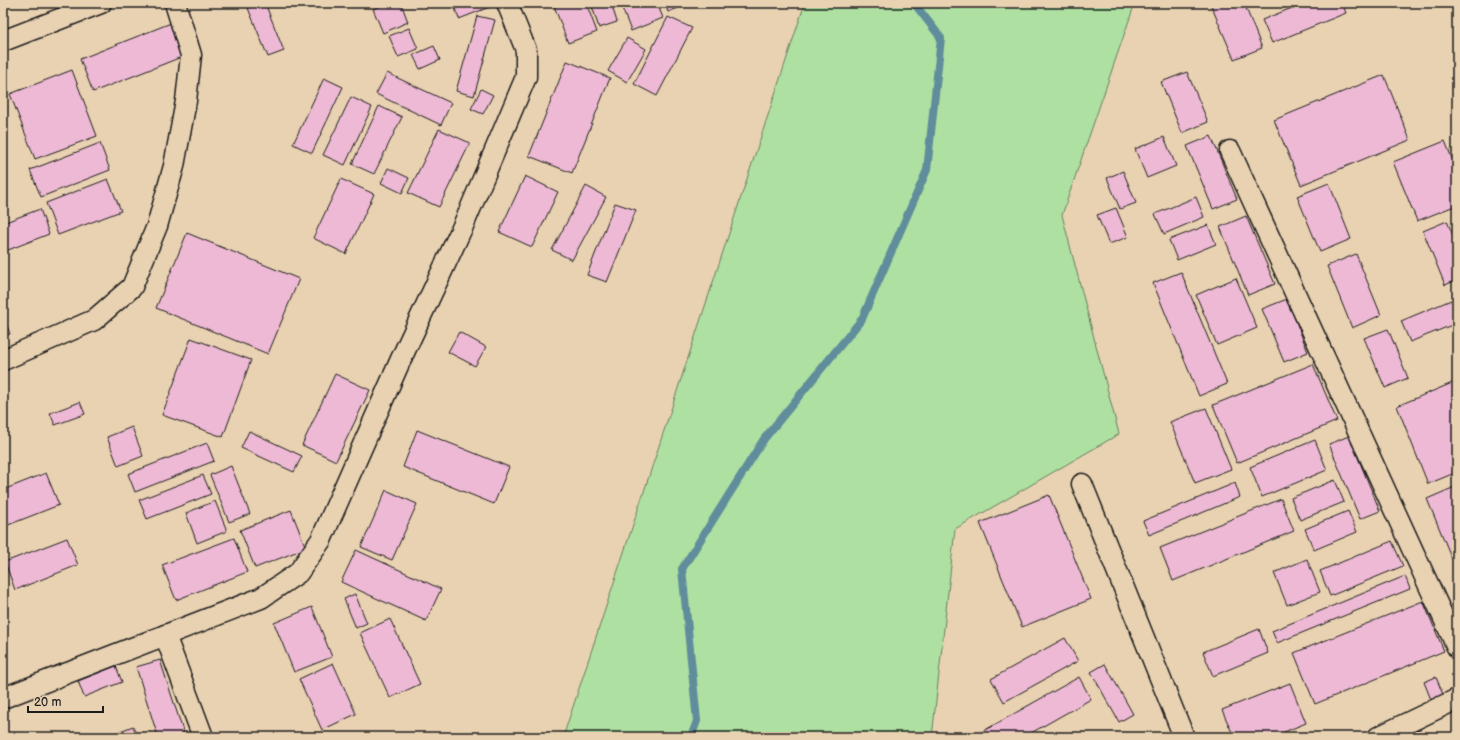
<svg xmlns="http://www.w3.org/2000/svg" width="1460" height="740" font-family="'Balsamiq Sans',sans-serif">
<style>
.green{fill:#aee0a1;stroke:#657e5e}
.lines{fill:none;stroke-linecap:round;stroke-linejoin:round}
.stream{stroke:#618d9c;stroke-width:8}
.building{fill:#edb9d4;stroke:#1c1c1c}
.minor-casing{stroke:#1c1c1c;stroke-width:23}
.minor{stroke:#e9d2b2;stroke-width:20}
</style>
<rect width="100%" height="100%" fill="#e9d2b2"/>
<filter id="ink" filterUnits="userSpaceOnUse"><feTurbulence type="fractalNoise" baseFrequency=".025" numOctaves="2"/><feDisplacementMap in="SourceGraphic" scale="8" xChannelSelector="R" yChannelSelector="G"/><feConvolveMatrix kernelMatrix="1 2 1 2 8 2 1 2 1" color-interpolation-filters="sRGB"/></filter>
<g filter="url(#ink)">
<path class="green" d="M805 3H1135L1062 215 1119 434 955 529 932 737H563Z"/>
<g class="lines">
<path class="stream" d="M691 737 697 721 682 569 764 439 862 319 927 170 941 38 914 3"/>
</g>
<g class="building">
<path d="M262 3H265L284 51 268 57 248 8Z"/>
<path d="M388 3H401L408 22 383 33 373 9Z"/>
<path d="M453 3H491L492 6 459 19Z"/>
<path d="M553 3H586L597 32 568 43Z"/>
<path d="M591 3H611L617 22 599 28Z"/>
<path d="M620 3H657L663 18 631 31Z"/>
<path d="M665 3H691L668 12Z"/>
<path d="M1210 3H1244L1262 48 1234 59Z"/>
<path d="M1304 3H1342L1346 13 1272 43 1262 20Z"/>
<path d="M477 16 495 20 474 96 456 91Z"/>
<path d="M668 17 692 28 657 96 634 84Z"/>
<path d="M171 23 184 56 93 92 80 59Z"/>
<path d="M409 28 418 49 398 57 389 36Z"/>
<path d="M627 38 646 49 627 82 608 71Z"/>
<path d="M434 46 440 60 420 69 413 55Z"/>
<path d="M567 61 610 78 572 173 529 156Z"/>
<path d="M72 70 97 136 35 159 10 94Z"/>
<path d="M1187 72 1208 122 1182 133 1161 82Z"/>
<path d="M387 73 451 103 441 125 376 94Z"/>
<path d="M1384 75 1410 140 1301 185 1274 120Z"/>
<path d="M324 78 343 87 312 153 293 144Z"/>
<path d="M481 89 493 95 483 114 471 109Z"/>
<path d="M351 97 372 107 345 165 323 155Z"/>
<path d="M379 106 402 117 374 174 352 164Z"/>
<path d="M439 129 470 143 439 207 408 193Z"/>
<path d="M1211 136 1237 199 1213 209 1187 146Z"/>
<path d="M1164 137 1176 166 1147 178 1135 149Z"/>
<path d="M1445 141 1457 171V205L1417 221 1393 162Z"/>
<path d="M100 143 110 170 41 197 30 170Z"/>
<path d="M388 168 409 178 402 193 381 183Z"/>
<path d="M1123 171 1136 203 1120 209 1107 178Z"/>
<path d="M525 176 558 192 532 247 499 232Z"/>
<path d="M108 179 121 211 58 235 46 203Z"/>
<path d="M341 179 374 194 346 254 313 238Z"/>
<path d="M1329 183 1351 239 1320 252 1297 196Z"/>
<path d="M586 186 606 197 572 260 552 250Z"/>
<path d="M1196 197 1204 217 1164 234 1155 214Z"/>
<path d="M615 203 636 210 607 282 587 275Z"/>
<path d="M1116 208 1128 237 1109 244 1097 215Z"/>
<path d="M40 209 49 234 3 252V223Z"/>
<path d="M1246 216 1275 284 1248 295 1220 227Z"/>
<path d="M1447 221 1457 245V280L1445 285 1423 231Z"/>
<path d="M1208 225 1216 244 1177 260 1169 240Z"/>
<path d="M187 233 299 279 268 354 156 308Z"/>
<path d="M1356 254 1381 315 1352 328 1327 266Z"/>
<path d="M1181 272 1227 384 1199 396 1153 283Z"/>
<path d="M1236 278 1257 328 1217 345 1196 295Z"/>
<path d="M1287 299 1308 352 1284 362 1262 309Z"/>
<path d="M1451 300 1457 315V323L1410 342 1401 321Z"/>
<path d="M3 315 10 334 3 337Z"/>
<path d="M1388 329 1408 378 1385 388 1364 338Z"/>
<path d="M459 332 486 347 475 366 448 352Z"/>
<path d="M191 338 251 360 223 437 162 415Z"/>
<path d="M1313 364 1337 421 1237 463 1213 405Z"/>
<path d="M335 374 370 390 336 461 302 445Z"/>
<path d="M1457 381V472L1428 484 1397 406Z"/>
<path d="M80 402 85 414 55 425 50 413Z"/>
<path d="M1206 408 1231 469 1195 483 1170 422Z"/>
<path d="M132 427 143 456 118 466 107 437Z"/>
<path d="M417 430 509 467 494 504 403 467Z"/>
<path d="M249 431 302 456 294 472 241 448Z"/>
<path d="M1349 436 1380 511 1360 519 1329 444Z"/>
<path d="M1315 440 1327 470 1262 497 1250 467Z"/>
<path d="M207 443 214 461 135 492 128 474Z"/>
<path d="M231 466 250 514 229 522 210 475Z"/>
<path d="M46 473 59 505 3 527V490Z"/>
<path d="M203 475 211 494 147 519 139 500Z"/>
<path d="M1335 480 1344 502 1300 520 1291 498Z"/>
<path d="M1235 483 1240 497 1149 535 1143 521Z"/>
<path d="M1457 486V571L1427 499Z"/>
<path d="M386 490 417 504 392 560 361 547Z"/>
<path d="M1049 495 1091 599 1022 627 980 523Z"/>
<path d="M1281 499 1294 531 1173 581 1160 548Z"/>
<path d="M215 501 227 531 197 543 186 513Z"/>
<path d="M291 510 306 548 255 568 240 530Z"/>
<path d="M1348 511 1357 532 1314 550 1305 529Z"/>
<path d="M67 538 78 565 15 590 5 562Z"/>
<path d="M234 538 247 572 176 600 162 565Z"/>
<path d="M1392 541 1403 566 1330 596 1320 571Z"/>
<path d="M356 550 441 589 426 621 341 582Z"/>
<path d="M1307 559 1320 592 1287 605 1274 573Z"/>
<path d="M1405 576 1410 589 1277 643 1272 631Z"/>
<path d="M355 594 367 623 356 628 344 599Z"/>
<path d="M1423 601 1444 651 1315 704 1294 653Z"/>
<path d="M312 607 332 657 294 672 274 623Z"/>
<path d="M390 619 420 684 390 698 360 633Z"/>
<path d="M1259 629 1268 653 1213 676 1203 652Z"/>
<path d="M1065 638 1078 661 1004 702 991 679Z"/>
<path d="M160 660 185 737H158L136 667Z"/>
<path d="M333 663 356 714 322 730 299 679Z"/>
<path d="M1105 664 1133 714 1119 722 1091 672Z"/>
<path d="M116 666 122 682 84 697 78 681Z"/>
<path d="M1079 677 1091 699 1024 737H979L978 734Z"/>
<path d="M1436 677 1444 697 1432 702 1424 682Z"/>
<path d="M1290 683 1306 723 1272 737H1234L1222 710Z"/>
<path d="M133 726 137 737H105Z"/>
<path d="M1420 729 1422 737H1404L1403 735Z"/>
</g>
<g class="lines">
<g class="minor-casing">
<g id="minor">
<path d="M3 41 101 3"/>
<path d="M1230 151 1457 647"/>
<path d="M3 360 94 320 132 287 157 226 174 166 186 101 191 55 175 3"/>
<path d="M1082 484 1184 737"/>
<path d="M165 635 203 737"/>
<path d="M3 698 261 598 298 573 321 540 401 359 463 226 526 77V50L507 3"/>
<path d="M1378 737 1457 699"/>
</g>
</g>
<use href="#minor" class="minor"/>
</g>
</g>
<rect width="1460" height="740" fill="none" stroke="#e9d2b2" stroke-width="16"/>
<rect x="8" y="8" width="1444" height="724" fill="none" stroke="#1c1c1c" stroke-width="1.5" filter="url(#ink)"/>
<path d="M28 706v6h75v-6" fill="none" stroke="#1c1c1c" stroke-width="2"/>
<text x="34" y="706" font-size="12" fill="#1c1c1c" stroke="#e9d2b2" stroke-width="3" paint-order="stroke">20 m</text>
</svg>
